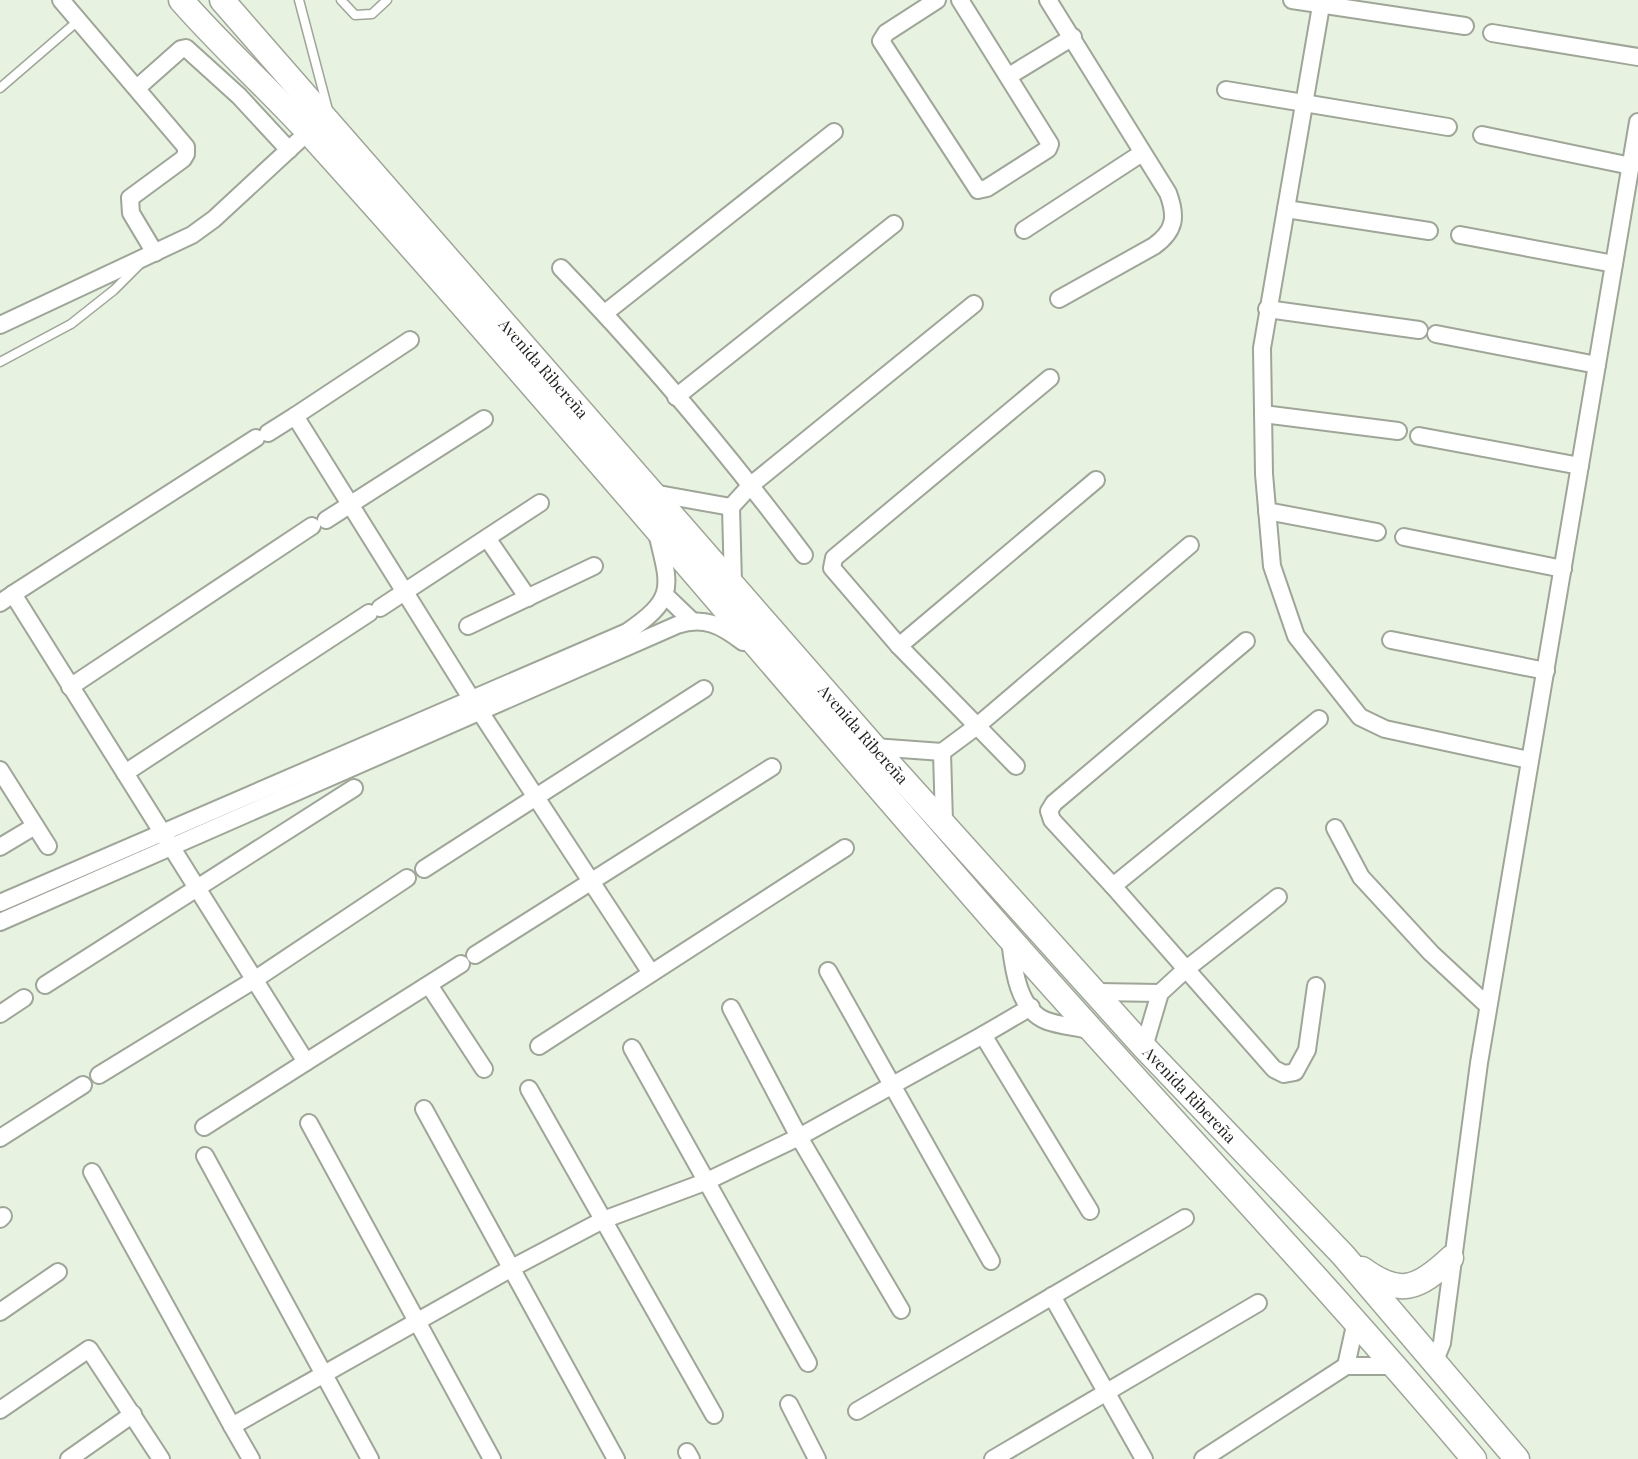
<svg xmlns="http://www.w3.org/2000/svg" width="1638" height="1459" font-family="'Playfair Display',serif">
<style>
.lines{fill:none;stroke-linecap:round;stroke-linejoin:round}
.lane-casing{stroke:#9da697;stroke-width:11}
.street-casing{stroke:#9da697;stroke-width:20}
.secondary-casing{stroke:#9da697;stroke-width:27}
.lane{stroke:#fff;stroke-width:8}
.street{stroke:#fff;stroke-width:16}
.secondary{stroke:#fff;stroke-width:24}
.labels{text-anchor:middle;stroke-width:6;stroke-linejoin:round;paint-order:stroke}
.street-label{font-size:16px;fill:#20241e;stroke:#f7fff1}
</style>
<rect width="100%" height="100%" fill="#e8f2e1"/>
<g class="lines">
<g class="lane-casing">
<g id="lane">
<path d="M299 0 328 110"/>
<path d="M341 0 355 15 372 14 387 0"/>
<path d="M0 88 79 20"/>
<path d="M0 362 71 324 114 290 139 265"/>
</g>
</g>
<g class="street-casing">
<g id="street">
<path d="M61 0 186 147V154L183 159 130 198 131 213 155 253"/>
<path d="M937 0 886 33 881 41 978 190 987 188 1048 149 1050 144 960 0"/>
<path d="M1048 0 1168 193C1177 217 1175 231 1154 246L1059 299"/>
<path d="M1292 0 1465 26"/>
<path d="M1322 0 1262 348 1264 474 1272 566 1296 636 1360 717 1385 729 1529 760"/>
<path d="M1492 33 1638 57"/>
<path d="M1009 76 1073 37"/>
<path d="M137 88 181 49 186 48 239 96 289 150"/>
<path d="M1226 90 1448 127"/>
<path d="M1482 135 1631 166"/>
<path d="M1286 209 1429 231"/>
<path d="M1024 230 1142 153"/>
<path d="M1460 235 1614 264"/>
<path d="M561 268C648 358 729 455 804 555"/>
<path d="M1267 309 1419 330"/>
<path d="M605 313 834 132"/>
<path d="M0 325 192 235 214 219 308 132"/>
<path d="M1436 334 1597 365"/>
<path d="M410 340 295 416 471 698 651 973"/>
<path d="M676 397 894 224"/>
<path d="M1263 414 1398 431"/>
<path d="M268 433 295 416"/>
<path d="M1419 436 1580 466"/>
<path d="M653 493 731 507"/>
<path d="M1267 511 1377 532"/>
<path d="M326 520 484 419"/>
<path d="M1404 537 1563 569"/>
<path d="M487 538 528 598"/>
<path d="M733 584 731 507 751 485 974 304"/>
<path d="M666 596 691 620"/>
<path d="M0 603 13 594"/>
<path d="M380 608 540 503"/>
<path d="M468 626 594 566"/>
<path d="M1391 640 1546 671"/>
<path d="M1246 641 1054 803 1049 811 1052 820 1113 886 1274 1069 1284 1074 1295 1072 1307 1050 1316 986"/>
<path d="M899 646 1096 480"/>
<path d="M70 687 312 526"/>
<path d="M874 747 942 752 977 726 1190 545"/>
<path d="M942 752 944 822"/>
<path d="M1016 766 899 646 832 568 834 558 1050 378"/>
<path d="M0 770 48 846"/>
<path d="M125 773 369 613"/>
<path d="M1335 828 1361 877 1431 953 1488 1006"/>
<path d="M0 847 35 826"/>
<path d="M424 869 704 689"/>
<path d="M1113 886 1319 719"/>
<path d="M0 903 627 632C677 598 670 587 657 533"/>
<path d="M0 922 677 625C704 616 721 625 743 642"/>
<path d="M1010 940C1013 965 1017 1010 1047 1021 1061 1026 1078 1027 1092 1031"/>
<path d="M475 955 772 767"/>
<path d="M828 971 991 1261"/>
<path d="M45 985 354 788"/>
<path d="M429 985 484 1069"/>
<path d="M1097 992 1160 993"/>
<path d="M1031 1007 983 1035 1090 1211"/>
<path d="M731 1008 799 1137 901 1310"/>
<path d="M0 1014 24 998"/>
<path d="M539 1046 845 848"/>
<path d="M1144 1047 1160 993 1185 970 1278 897"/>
<path d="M632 1048 808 1363"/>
<path d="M306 1062 461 964"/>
<path d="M99 1075 254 980 407 878"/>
<path d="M529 1089 714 1415"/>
<path d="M424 1109 616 1459"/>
<path d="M309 1123 492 1459"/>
<path d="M204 1127 306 1062 13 594 256 438"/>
<path d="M0 1138 83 1085"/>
<path d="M205 1156 370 1459"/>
<path d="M92 1172 232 1426 510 1269 603 1220 705 1182 799 1137 983 1035"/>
<path d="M0 1219 3 1216"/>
<path d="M1052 1296 1144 1459"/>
<path d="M0 1312 58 1272"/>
<path d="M1434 1363 1442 1343 1479 1063 1638 122"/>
<path d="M1346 1366 1356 1321"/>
<path d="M789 1404 817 1459"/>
<path d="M0 1410 89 1349 161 1459"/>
<path d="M857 1411 1185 1218"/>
<path d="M232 1426 251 1459"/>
<path d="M687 1452 691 1459"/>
<path d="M69 1459 133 1414"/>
<path d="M993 1459 1258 1303"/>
<path d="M1203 1459 1346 1366H1395"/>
</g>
</g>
<g class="secondary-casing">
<g id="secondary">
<path d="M181 0C222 47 268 88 310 134 547 396 772 667 1005 933 1160 1109 1323 1279 1474 1459"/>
<path id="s1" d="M222 0 874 747 1144 1047 1343 1255 1517 1459"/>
<path d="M1362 1269C1400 1297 1418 1289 1451 1258"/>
</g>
</g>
<use href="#lane" class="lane"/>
<use href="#street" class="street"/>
<use href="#secondary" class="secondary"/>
</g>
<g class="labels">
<g class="street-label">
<text dy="6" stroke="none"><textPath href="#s1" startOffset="489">Avenida Ribereña</textPath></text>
<text dy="6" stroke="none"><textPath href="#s1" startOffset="975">Avenida Ribereña</textPath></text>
<text dy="6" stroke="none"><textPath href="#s1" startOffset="1461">Avenida Ribereña</textPath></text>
</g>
</g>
</svg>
